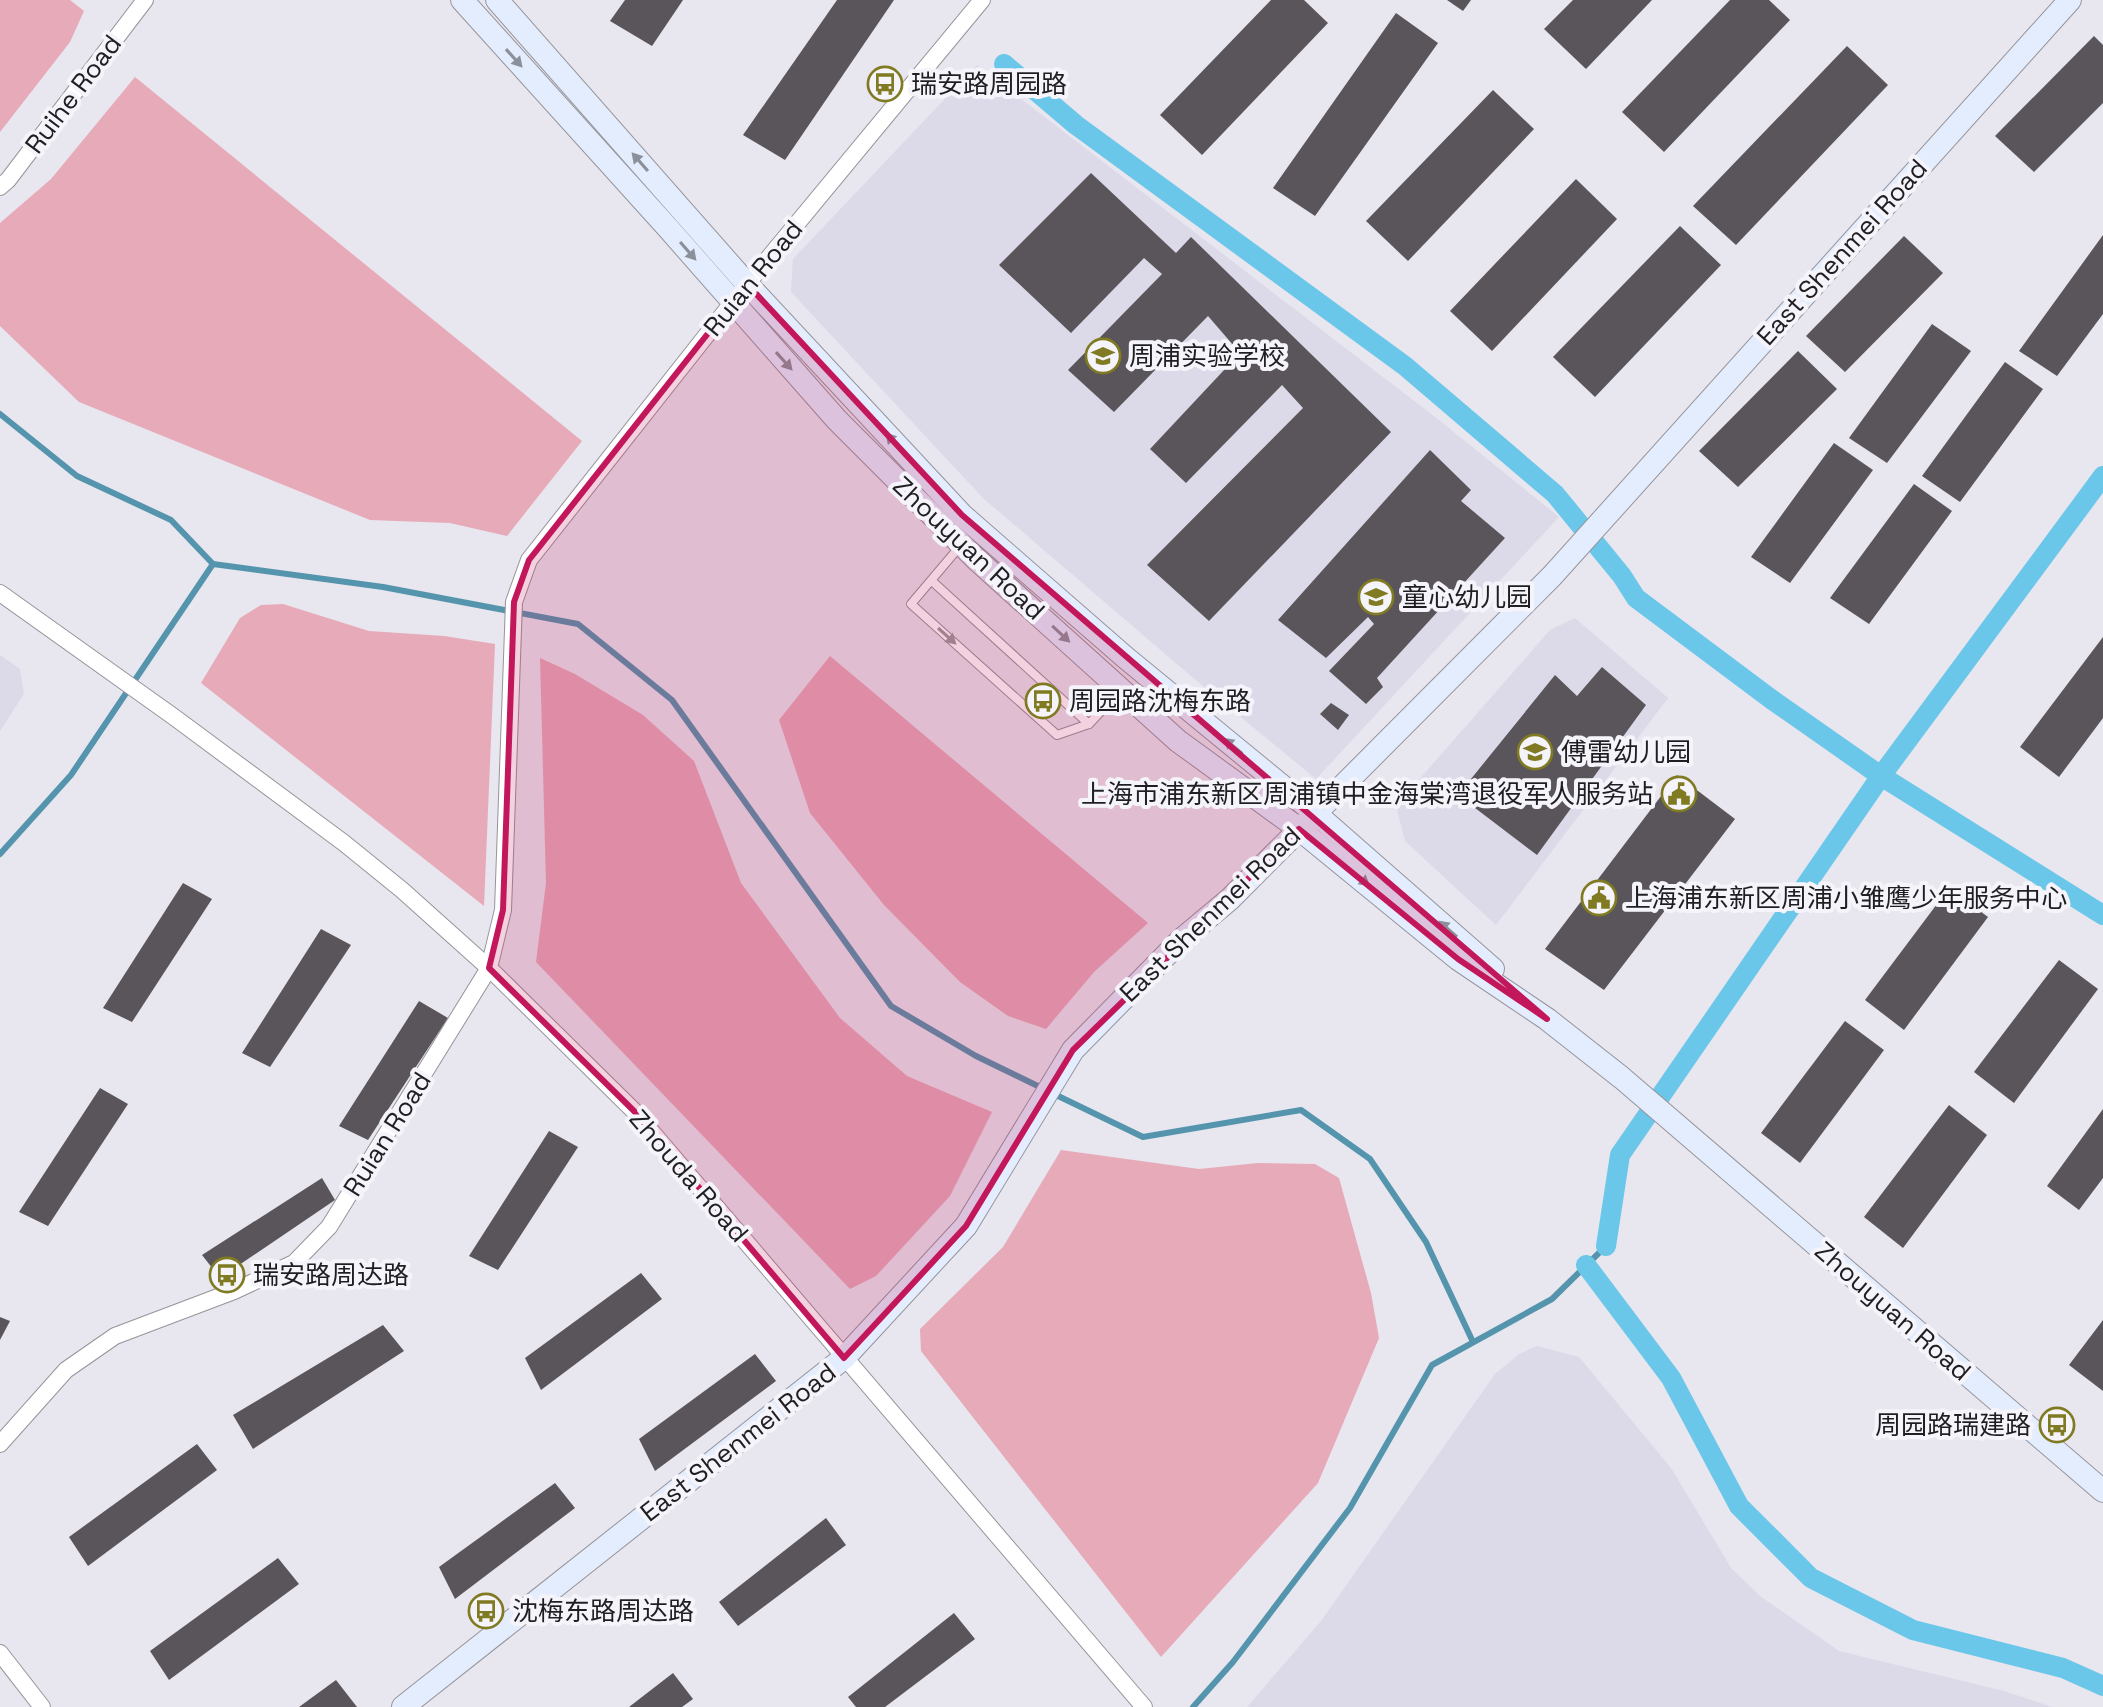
<svg xmlns="http://www.w3.org/2000/svg" width="2103" height="1707" font-family="'Space Grotesk','Noto Sans SC',sans-serif">
<style>
.built{fill:#dcdae9}
.green{fill:#e7aab9}
.lines{fill:none;stroke-linecap:round;stroke-linejoin:round}
.stream{stroke:#5494ad;stroke-width:6}
.canal{stroke:#6bc7e9;stroke-width:20}
.building{fill:#5a555a}
.lane-casing{stroke:#96949b;stroke-width:10}
.street-casing{stroke:#96949b;stroke-width:18}
.secondary-casing{stroke:#96949b;stroke-width:24}
.lane{stroke:#fff;stroke-width:8}
.street{stroke:#fff;stroke-width:16}
.secondary{stroke:#e3edfd;stroke-width:22}
.oneway{fill:#8b909a}
.oneway2{fill:#9a9a9b}
.marked{fill:#c2185b;fill-opacity:0.2;stroke:#c2185b;stroke-width:6;stroke-linejoin:round}
.labels{text-anchor:middle;stroke-width:8;stroke-linejoin:round;paint-order:stroke}
.poi-label{font-size:26px;fill:#1f1e21;stroke:#f5f4fb;text-anchor:start}
.street-label{font-size:26px;fill:#1f1e21;stroke:#f5f4fb}
</style>
<rect width="100%" height="100%" fill="#e8e6ee"/>
<g class="built">
<path d="M977 65 1439 420 1559 517 1316 779 1191 676 983 498 791 292 793 259Z"/>
<path d="M1575 618 1668 698 1496 925 1405 841 1396 806 1550 630Z"/>
<path d="M0 655 20 669 24 694 0 731Z"/>
<path d="M1537 1346 1579 1357 1671 1468 1731 1568 1760 1596 1839 1651 2004 1691 2052 1707H1247L1321 1621 1495 1374 1519 1354Z"/>
</g>
<g class="green">
<path d="M0 0H70L84 11 70 42 0 132Z"/>
<path d="M135 77 582 441 507 536 450 523 370 520 79 402 0 326V223L51 179Z"/>
<path d="M283 604 369 631 444 636 495 644 484 906 201 683 240 618 261 605Z"/>
<path d="M830 656 1148 923 1094 972 1046 1029 1008 1016 960 982 884 905 810 813 779 720Z"/>
<path d="M540 658 575 674 643 715 694 761 741 883 840 1018 907 1076 992 1112 950 1196 876 1276 850 1289 536 962 546 883Z"/>
<path d="M1061 1150 1199 1169 1258 1163 1315 1164 1339 1178 1371 1293 1379 1338 1318 1483 1161 1657 921 1351 920 1329 1003 1247Z"/>
</g>
<g class="lines">
<g class="stream">
<path d="M0 414 77 476 171 520 213 564 383 587 578 624 672 700 891 1006 976 1056 1044 1089"/>
<path d="M0 854 71 775 213 564"/>
<path d="M1054 1094 1143 1137 1301 1110 1370 1159 1426 1242 1473 1342"/>
<path d="M1193 1707 1233 1662 1350 1508 1432 1365 1552 1299 1606 1246"/>
</g>
<g class="canal">
<path d="M1004 64 1076 125 1405 366 1555 494 1622 576 1636 598 1771 699 1881 776 2103 915"/>
<path d="M1606 1246 1620 1155 1881 776 2103 476"/>
<path d="M1586 1265 1671 1378 1739 1506 1811 1578 1913 1630 2063 1668 2103 1686"/>
</g>
</g>
<g class="building">
<path d="M625 0H683L652 46 610 21Z"/>
<path d="M837 0H894L785 160 743 135Z"/>
<path d="M1271 0H1304L1328 23 1202 155 1160 115Z"/>
<path d="M1447 0H1471L1463 11Z"/>
<path d="M1573 0H1652L1586 69 1544 29Z"/>
<path d="M1730 0H1769L1790 20 1664 152 1622 112Z"/>
<path d="M1396 13 1438 43 1315 216 1273 188Z"/>
<path d="M2094 36 2103 45V103L2034 172 1995 136Z"/>
<path d="M1847 46 1888 85 1736 245 1693 206Z"/>
<path d="M1493 90 1534 129 1408 261 1366 221Z"/>
<path d="M1091 173 1176 253 1191 237 1391 432 1209 621 1147 565 1303 408 1282 385 1186 483 1150 449 1240 353 1208 316 1114 412 1068 370 1162 274 1144 258 1071 333 999 265Z"/>
<path d="M1576 179 1617 219 1492 351 1450 311Z"/>
<path d="M1680 226 1721 265 1595 397 1553 357Z"/>
<path d="M2103 235V314L2057 376 2019 351Z"/>
<path d="M1904 236 1943 273 1845 372 1806 336Z"/>
<path d="M1932 324 1971 351 1887 463 1849 438Z"/>
<path d="M1798 351 1837 389 1738 487 1699 451Z"/>
<path d="M2005 362 2043 389 1960 502 1922 476Z"/>
<path d="M1834 443 1873 470 1790 583 1751 557Z"/>
<path d="M1430 450 1471 490 1461 501 1505 538 1377 678 1383 687 1366 704 1329 671 1374 624 1368 617 1326 658 1278 620Z"/>
<path d="M1914 484 1952 511 1869 624 1830 598Z"/>
<path d="M2103 637V718L2059 777 2020 747Z"/>
<path d="M1602 667 1646 705 1537 855 1458 795 1555 675 1577 696Z"/>
<path d="M1331 703 1349 715 1338 730 1320 714Z"/>
<path d="M1677 775 1735 819 1604 990 1545 949Z"/>
<path d="M183 883 212 899 132 1022 103 1008Z"/>
<path d="M1949 888 1988 917 1904 1030 1865 1000Z"/>
<path d="M321 929 351 945 270 1067 242 1053Z"/>
<path d="M2059 960 2098 989 2014 1103 1974 1072Z"/>
<path d="M419 1001 448 1018 368 1140 339 1126Z"/>
<path d="M1845 1021 1884 1050 1800 1163 1761 1133Z"/>
<path d="M100 1088 128 1104 48 1226 19 1212Z"/>
<path d="M1949 1105 1987 1135 1903 1248 1864 1217Z"/>
<path d="M2103 1109V1178L2079 1210 2047 1186Z"/>
<path d="M549 1131 578 1147 498 1270 469 1256Z"/>
<path d="M322 1178 335 1200 220 1278 202 1255Z"/>
<path d="M641 1273 662 1299 541 1390 525 1358Z"/>
<path d="M0 1317 10 1321 0 1340Z"/>
<path d="M2103 1320V1391L2069 1365Z"/>
<path d="M383 1325 404 1351 253 1449 233 1415Z"/>
<path d="M755 1354 776 1381 655 1471 639 1439Z"/>
<path d="M197 1444 217 1470 88 1566 69 1537Z"/>
<path d="M555 1483 575 1508 455 1599 439 1567Z"/>
<path d="M826 1518 846 1545 738 1626 719 1602Z"/>
<path d="M278 1558 299 1584 169 1680 150 1651Z"/>
<path d="M954 1613 975 1639 885 1707H856L848 1697Z"/>
<path d="M673 1673 693 1699 682 1707H629Z"/>
<path d="M336 1680 357 1707H299Z"/>
</g>
<g class="lines">
<g class="lane-casing">
<g id="lane">
<path d="M961 545 911 604 1057 735 1089 724 1119 692"/>
<path d="M933 582 1089 724"/>
</g>
</g>
<g class="street-casing">
<g id="street">
<path d="M0 187 8 180 145 0"/>
<path d="M0 593 174 717 344 843 402 890 489 968 634 1111 1144 1707"/>
<path d="M0 1444 66 1370 115 1336 234 1291 294 1263 329 1227 489 968 503 910 514 602 529 560 747 284 982 0"/>
<path d="M0 1653 42 1707"/>
</g>
</g>
<g class="secondary-casing">
<g id="secondary">
<path d="M462 0 668 228 837 420 975 558 1178 741 1299 829 1458 959 1547 1019 1622 1078 2103 1491"/>
<path d="M497 0 747 284 962 515 1126 658 1315 813 1493 969"/>
<path d="M403 1707 844 1358 966 1226 1073 1050 1181 940 1230 899 1552 576 2070 0"/>
</g>
</g>
<use href="#lane" class="lane"/>
<use href="#street" class="street"/>
<use href="#secondary" class="secondary"/>
</g>
<defs><path id="oneway-solid" d="M-6-.8H1V-3.2L6.5 0L1 3.2V.8H-6Z" transform="scale(2)"/></defs>
<g class="oneway">
<use href="#oneway-solid" transform="translate(514 58) rotate(48)"/>
<use href="#oneway-solid" transform="translate(640 162) rotate(-131)"/>
<use href="#oneway-solid" transform="translate(688 251) rotate(49)"/>
<use href="#oneway-solid" transform="translate(784 361) rotate(48)"/>
<use href="#oneway-solid" transform="translate(894 442) rotate(-133)"/>
<use href="#oneway-solid" transform="translate(1061 634) rotate(43)"/>
<use href="#oneway-solid" transform="translate(1233 746) rotate(-141)"/>
<use href="#oneway-solid" transform="translate(1360 878) rotate(39)"/>
<use href="#oneway-solid" transform="translate(1448 929) rotate(-139)"/>
</g>
<use class="oneway2" href="#oneway-solid" transform="translate(947 636) rotate(42)"/>
<path class="marked" d="M747 284 962 515 1547 1019 1458 959 1299 829 1073 1050 966 1226 844 1358 634 1111 489 968 503 910 514 602 529 560Z"/>
<defs>
<g id="bus-ring" transform="scale(1.8)"><circle r="9.5" fill="#f5f4fb" stroke="#807b22" stroke-width="1.5"/><path d="M-5-6H5V4H4V6H2V4H-2V6H-4V4H-5ZM-3.5-4V0h7V-4ZM-3.5 1.2v1.5H-2V1.2ZM2 1.2v1.5H3.5V1.2Z" fill="#807b22"/></g>
<g id="school-ring" transform="scale(1.8)"><circle r="9.5" fill="#f5f4fb" stroke="#807b22" stroke-width="1.5"/><path d="M0-5L7-2L0 1L-7-2ZM-4 1L0 2.5L4 1V4Q0 6-4 4Z" fill="#807b22"/></g>
<g id="civic-ring" transform="scale(1.8)"><circle r="9.5" fill="#f5f4fb" stroke="#807b22" stroke-width="1.5"/><path d="M-.6-6.5H3V-4.5H.6V-3L4-1V1h2V6H-6V1h2V-1L-.6-3ZM-1.2 2.5V6h2.4V2.5Z" fill="#807b22"/></g>
</defs>
<g fill-rule="evenodd">
<use href="#bus-ring" x="885" y="84"/>
<use href="#school-ring" x="1103" y="356"/>
<use href="#school-ring" x="1376" y="597"/>
<use href="#bus-ring" x="1043" y="701"/>
<use href="#school-ring" x="1535" y="752"/>
<use href="#civic-ring" x="1679" y="794"/>
<use href="#civic-ring" x="1599" y="898"/>
<use href="#bus-ring" x="227" y="1275"/>
<use href="#bus-ring" x="2057" y="1425"/>
<use href="#bus-ring" x="486" y="1611"/>
</g>
<g class="labels">
<g class="poi-label">
<text x="911" y="93">瑞安路周园路</text>
<text x="1129" y="365">周浦实验学校</text>
<text x="1402" y="606">童心幼儿园</text>
<text x="1069" y="710">周园路沈梅东路</text>
<text x="1561" y="761">傅雷幼儿园</text>
<text x="1653" y="803" text-anchor="end">上海市浦东新区周浦镇中金海棠湾退役军人服务站</text>
<text x="1625" y="907">上海浦东新区周浦小雏鹰少年服务中心</text>
<text x="253" y="1284">瑞安路周达路</text>
<text x="2031" y="1434" text-anchor="end">周园路瑞建路</text>
<text x="512" y="1620">沈梅东路周达路</text>
</g>
<g class="street-label">
<text transform="translate(73 94) rotate(-53)" y="9">Ruihe Road</text>
<text transform="translate(1842 252) rotate(-48)" y="9">East Shenmei Road</text>
<text transform="translate(753 278) rotate(-51)" y="9">Ruian Road</text>
<text transform="translate(969 548) rotate(43)" y="9">Zhouyuan Road</text>
<text transform="translate(1210 914) rotate(-44)" y="9">East Shenmei Road</text>
<text transform="translate(387 1134) rotate(-58)" y="9">Ruian Road</text>
<text transform="translate(689 1176) rotate(49)" y="9">Zhouda Road</text>
<text transform="translate(1893 1311) rotate(41)" y="9">Zhouyuan Road</text>
<text transform="translate(738 1442) rotate(-38)" y="9">East Shenmei Road</text>
</g>
</g>
</svg>
